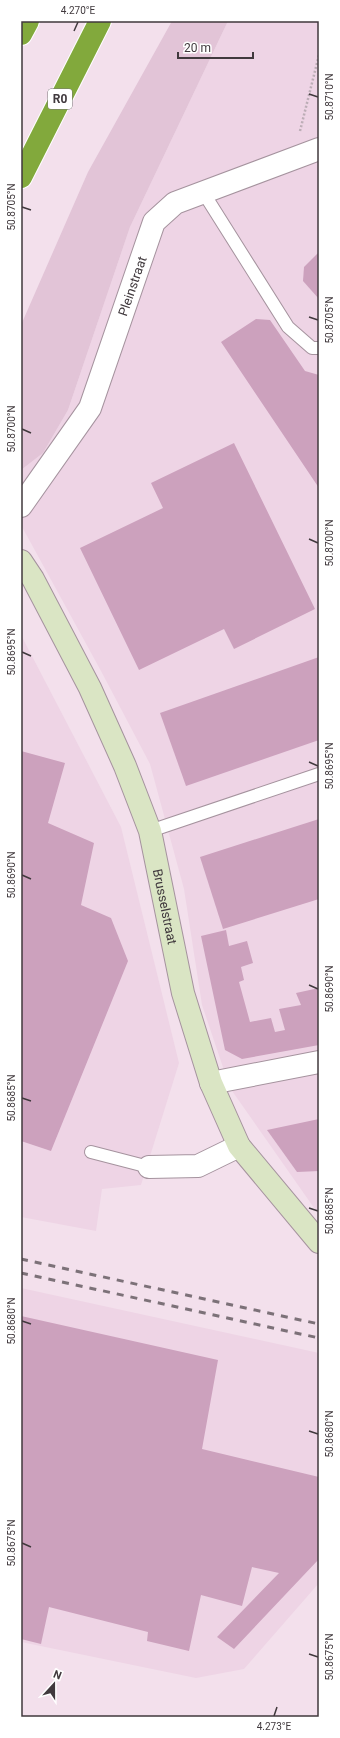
<svg xmlns="http://www.w3.org/2000/svg" width="340" height="1738" font-family="Roboto,sans-serif">
<style>
.built{fill:#eed4e5}
.green{fill:#e2c4d7}
.building{fill:#cca1bd}
.lines{fill:none;stroke-linecap:round;stroke-linejoin:round}
.lane-casing{stroke:#a5939e;stroke-width:14}
.street-casing{stroke:#a5939e;stroke-width:24}
.secondary-casing{stroke:#a5939e;stroke-width:24}
.highway-casing{stroke:#fff;stroke-width:24}
.path{stroke:#bcadb6;stroke-width:2.5;stroke-dasharray:2 2;stroke-linecap:butt}
.lane{stroke:#fff;stroke-width:12}
.street{stroke:#fff;stroke-width:22}
.secondary{stroke:#dae5c4;stroke-width:22}
.highway{stroke:#82a93c;stroke-width:22}
.rail{stroke:#7c7178;stroke-width:3;stroke-dasharray:7 7;stroke-linecap:butt}
.ticks{fill:none;stroke:#40393d;stroke-width:1.5}
.labels{text-anchor:middle;stroke-width:3;stroke-linejoin:round;paint-order:stroke}
.shield{fill:#fff;stroke:#797477;stroke-width:1}
.shield-label{font-size:12px;font-weight:bold;fill:#40393d}
.street-label{font-size:13px;fill:#40393d;stroke:#fff}
.neatline{fill:none;stroke:#40393d;stroke-width:1.5}
.ticks-label{font-size:10px;text-anchor:middle;fill:#40393d}
</style>
<rect width="100%" height="100%" fill="#f3e0ec"/>
<g class="built">
<path d="M228 21H319V1215L230 1088 202 1005 184 889 150 764 101 671 21 525V470L43 453 68 410 130 227Z"/>
<path d="M21 635 121 827 179 1063 141 1185 102 1189 96 1231 21 1217Z"/>
<path d="M21 1288 319 1353V1583L244 1669 196 1678 21 1642Z"/>
</g>
<path class="green" d="M172 21H228L130 227 68 410 43 453 21 470V325L88 172Z"/>
<g class="building">
<path d="M319 252V299L303 281 304 267Z"/>
<path d="M256 319 270 320 305 371 319 375V488L221 342Z"/>
<path d="M234 443 315 609 234 649 224 629 139 670 80 548 163 508 151 483Z"/>
<path d="M319 657V740L186 786 160 713Z"/>
<path d="M21 751 65 763 48 823 94 843 81 905 111 918 128 961 51 1151 21 1141Z"/>
<path d="M319 819V899L223 929 200 857Z"/>
<path d="M226 930 229 946 247 941 253 963 241 967 244 980 239 982 250 1022 271 1018 275 1032 285 1030 279 1009 301 1005 296 993 319 988V1045L242 1059 225 1050 201 936Z"/>
<path d="M319 1119V1171L297 1172 267 1130Z"/>
<path d="M21 1316 218 1360 202 1449 319 1477V1559L234 1649 217 1637 279 1573 252 1567 242 1606 201 1595 189 1651 147 1641 148 1632 49 1607 41 1644 21 1639Z"/>
</g>
<g class="lines">
<g class="lane-casing">
<g id="lane">
<path d="M203 192 288 327 312 348H319"/>
<path d="M150 831 319 774"/>
<path d="M91 1152 149 1167"/>
</g>
</g>
<g class="street-casing">
<g id="street">
<path id="s1" d="M21 506 90 408 154 222 175 203 319 149"/>
<path d="M211 1083 319 1062"/>
<path d="M149 1167 198 1166 239 1146"/>
</g>
</g>
<g class="secondary-casing">
<g id="secondary">
<path id="s2" d="M21 561 33 579 90 688 125 766 150 831 183 993 211 1083 239 1146 319 1242"/>
</g>
</g>
<g class="highway-casing">
<g id="highway">
<path d="M21 34 28 21"/>
<path d="M21 177 100 21"/>
</g>
</g>
<path class="path" d="M300 131 319 55"/>
<use href="#lane" class="lane"/>
<use href="#street" class="street"/>
<use href="#secondary" class="secondary"/>
<use href="#highway" class="highway"/>
<g class="rail">
<path d="M21 1259 319 1324"/>
<path d="M21 1273 319 1338"/>
</g>
</g>
<path class="ticks" d="M74 31 78 22M309 94 318 97M22 207 31 210M309 317 318 320M22 429 31 433M309 539 318 543M22 652 31 656M309 762 318 766M22 875 31 879M309 985 318 989M22 1098 31 1101M309 1208 318 1211M22 1321 31 1324M309 1431 318 1434M22 1543 31 1547M309 1654 318 1657M274 1716 277 1707"/>
<g class="labels">
<rect class="shield" x="48" y="89" width="24" height="20" rx="3"/>
<g class="shield-label">
<text x="60" y="103">R0</text>
</g>
<g class="street-label">
<text dy="5" stroke="none"><textPath href="#s1" startOffset="249">Pleinstraat</textPath></text>
<text dy="5" stroke="none"><textPath href="#s2" startOffset="377">Brusselstraat</textPath></text>
</g>
</g>
<rect width="340" height="1738" fill="none" stroke="#ffffff" stroke-width="44"/>
<g transform="translate(54 1684) rotate(21)" stroke="#ffffff" stroke-width="3" paint-order="stroke">
<path d="M0-3L7 15L0 10L-7 15Z" fill="#40393d"/>
<text y="-6" font-size="11" font-weight="bold" text-anchor="middle" fill="#40393d">N</text>
</g>
<path d="M178 52v6h75v-6" fill="none" stroke="#40393d" stroke-width="2"/>
<text x="184" y="52" font-size="12" fill="#40393d" stroke="#ffffff" stroke-width="3" paint-order="stroke">20 m</text>
<rect x="22" y="22" width="296" height="1694" class="neatline"/>
<g class="ticks-label">
<text x="78" y="14">4.270°E</text>
<text transform="translate(329 97) rotate(-90)" y="4">50.8710°N</text>
<text transform="translate(11 207) rotate(-90)" y="4">50.8705°N</text>
<text transform="translate(329 320) rotate(-90)" y="4">50.8705°N</text>
<text transform="translate(11 429) rotate(-90)" y="4">50.8700°N</text>
<text transform="translate(329 543) rotate(-90)" y="4">50.8700°N</text>
<text transform="translate(11 652) rotate(-90)" y="4">50.8695°N</text>
<text transform="translate(329 766) rotate(-90)" y="4">50.8695°N</text>
<text transform="translate(11 875) rotate(-90)" y="4">50.8690°N</text>
<text transform="translate(329 989) rotate(-90)" y="4">50.8690°N</text>
<text transform="translate(11 1098) rotate(-90)" y="4">50.8685°N</text>
<text transform="translate(329 1211) rotate(-90)" y="4">50.8685°N</text>
<text transform="translate(11 1321) rotate(-90)" y="4">50.8680°N</text>
<text transform="translate(329 1434) rotate(-90)" y="4">50.8680°N</text>
<text transform="translate(11 1543) rotate(-90)" y="4">50.8675°N</text>
<text transform="translate(329 1657) rotate(-90)" y="4">50.8675°N</text>
<text x="274" y="1730">4.273°E</text>
</g>
</svg>
